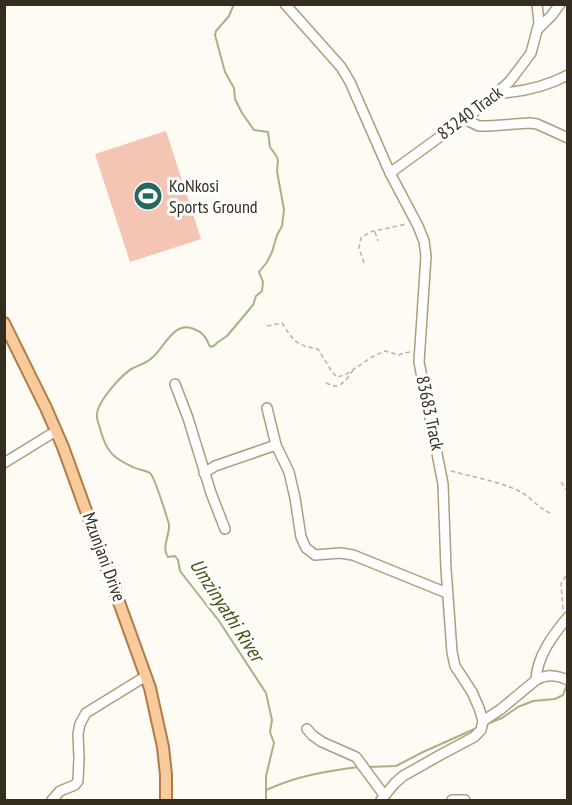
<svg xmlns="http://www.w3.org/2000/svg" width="572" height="805" font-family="'PT Sans Narrow',sans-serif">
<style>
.green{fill:#f4c5b2}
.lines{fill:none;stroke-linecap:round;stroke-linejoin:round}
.stream{stroke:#a8b284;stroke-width:2}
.minor-casing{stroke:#ae9d7e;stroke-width:12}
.major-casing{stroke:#b17c45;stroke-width:14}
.path{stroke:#b7b3aa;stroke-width:1.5;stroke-dasharray:4.5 3;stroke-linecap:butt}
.minor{stroke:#fff;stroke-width:9}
.major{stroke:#f9ca9b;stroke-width:10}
.labels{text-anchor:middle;stroke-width:6;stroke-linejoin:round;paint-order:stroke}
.street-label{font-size:18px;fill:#342d20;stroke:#fff}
.poi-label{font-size:18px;fill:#342d20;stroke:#fff;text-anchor:start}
.water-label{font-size:20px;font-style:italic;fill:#445311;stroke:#fff}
</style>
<rect width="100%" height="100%" fill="#fefbf4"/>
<path class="green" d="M166 131 201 239 130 262 95 154Z"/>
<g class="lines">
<g class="stream">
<path d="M234 4 229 16 216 31 215 35 225 72 234 88 235 99 242 113 254 130 268 132 270 147 277 157 278 161 277 171 284 210 282 226 277 235 272 252 267 262 259 272 263 282 262 291 256 296 253 305 227 336 218 342 215 345 211 347 209 345C207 338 202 332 194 329 175 320 165 346 153 357 147 363 140 365 133 368 122 374 98 401 97 414 96 419 100 427 101 432 107 452 113 458 133 467 138 470 146 470 150 473 155 477 166 515 169 524 170 536 161 547 168 557L175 556 178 560 180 571 219 621 266 693 272 720 270 732 274 743 266 776V800"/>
<path d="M484 725 502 718 518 707 533 701 555 699 563 695 568 682"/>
<path d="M368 767 396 766 423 752 479 727"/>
<path d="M266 790C297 776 326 771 359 767"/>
</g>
<g class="minor-casing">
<g id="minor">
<path d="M285 4 341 67 350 82 390 173 418 226 424 241 426 256 419 362 443 484 446 569 452 652 455 666 472 692 479 708 483 721 481 730 474 737 442 754 403 776 395 783 381 800"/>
<path d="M537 30 552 15 560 4"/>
<path d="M499 93C524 92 545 87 568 75"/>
<path d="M464 119 479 126H488L530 123 537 124 568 138"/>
<path d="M390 173 485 104 510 81 531 53 539 23 537 4"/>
<path d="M175 384 188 418 211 493 225 529"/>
<path d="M267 408 276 445 289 472 295 498 301 537 306 548 315 555 340 553 353 555 447 593"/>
<path d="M4 463 56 431"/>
<path d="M204 473 215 466 276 445"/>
<path d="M536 680C537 656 553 635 568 617"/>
<path d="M483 721 501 709 536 680C547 674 556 675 568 680"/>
<path d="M307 729 312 735 322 742 356 757 384 795"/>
<path d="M52 800 60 791 75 785 78 781 79 758 78 734 80 724 86 713 146 676"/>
<path d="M452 800H465"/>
</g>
</g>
<g class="major-casing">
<path id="major" d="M4 323 46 408 63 447 150 688 163 747 166 775V800"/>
</g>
<g class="path">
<path d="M375 232 378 241"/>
<path d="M364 263 359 248 361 238 370 232 407 224"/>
<path d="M267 326 282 323C294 342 296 345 318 349L332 372 337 377 345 375 372 357 385 351 399 355 403 353 410 352"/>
<path d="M326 383C329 384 332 386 335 386 343 386 349 376 353 370"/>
<path d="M451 471C473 477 498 481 519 491 531 497 538 508 550 513"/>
<path d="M561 482 568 492"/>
<path d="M563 609 561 584 568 572"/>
</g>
<use href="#minor" class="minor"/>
<use href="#major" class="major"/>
</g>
<defs>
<g id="stadium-disc" transform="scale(1.5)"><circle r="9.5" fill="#23695e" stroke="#fff"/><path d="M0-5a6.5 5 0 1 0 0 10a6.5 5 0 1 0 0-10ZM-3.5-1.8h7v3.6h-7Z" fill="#fff"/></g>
</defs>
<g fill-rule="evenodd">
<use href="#stadium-disc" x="148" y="196"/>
</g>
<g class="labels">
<g class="street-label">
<text transform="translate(470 113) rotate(-37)" y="6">83240 Track</text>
<text transform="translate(430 413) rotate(78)" y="6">83683 Track</text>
<text transform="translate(104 557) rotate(70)" y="6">Mzunjani Drive</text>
</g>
<g class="poi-label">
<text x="169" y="192">KoNkosi<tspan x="169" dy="21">Sports Ground</tspan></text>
</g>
<g class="water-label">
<text transform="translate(227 610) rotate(57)" y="7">Umzinyathi River</text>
</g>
</g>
<rect width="572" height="805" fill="none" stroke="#342d20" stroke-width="12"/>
</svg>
